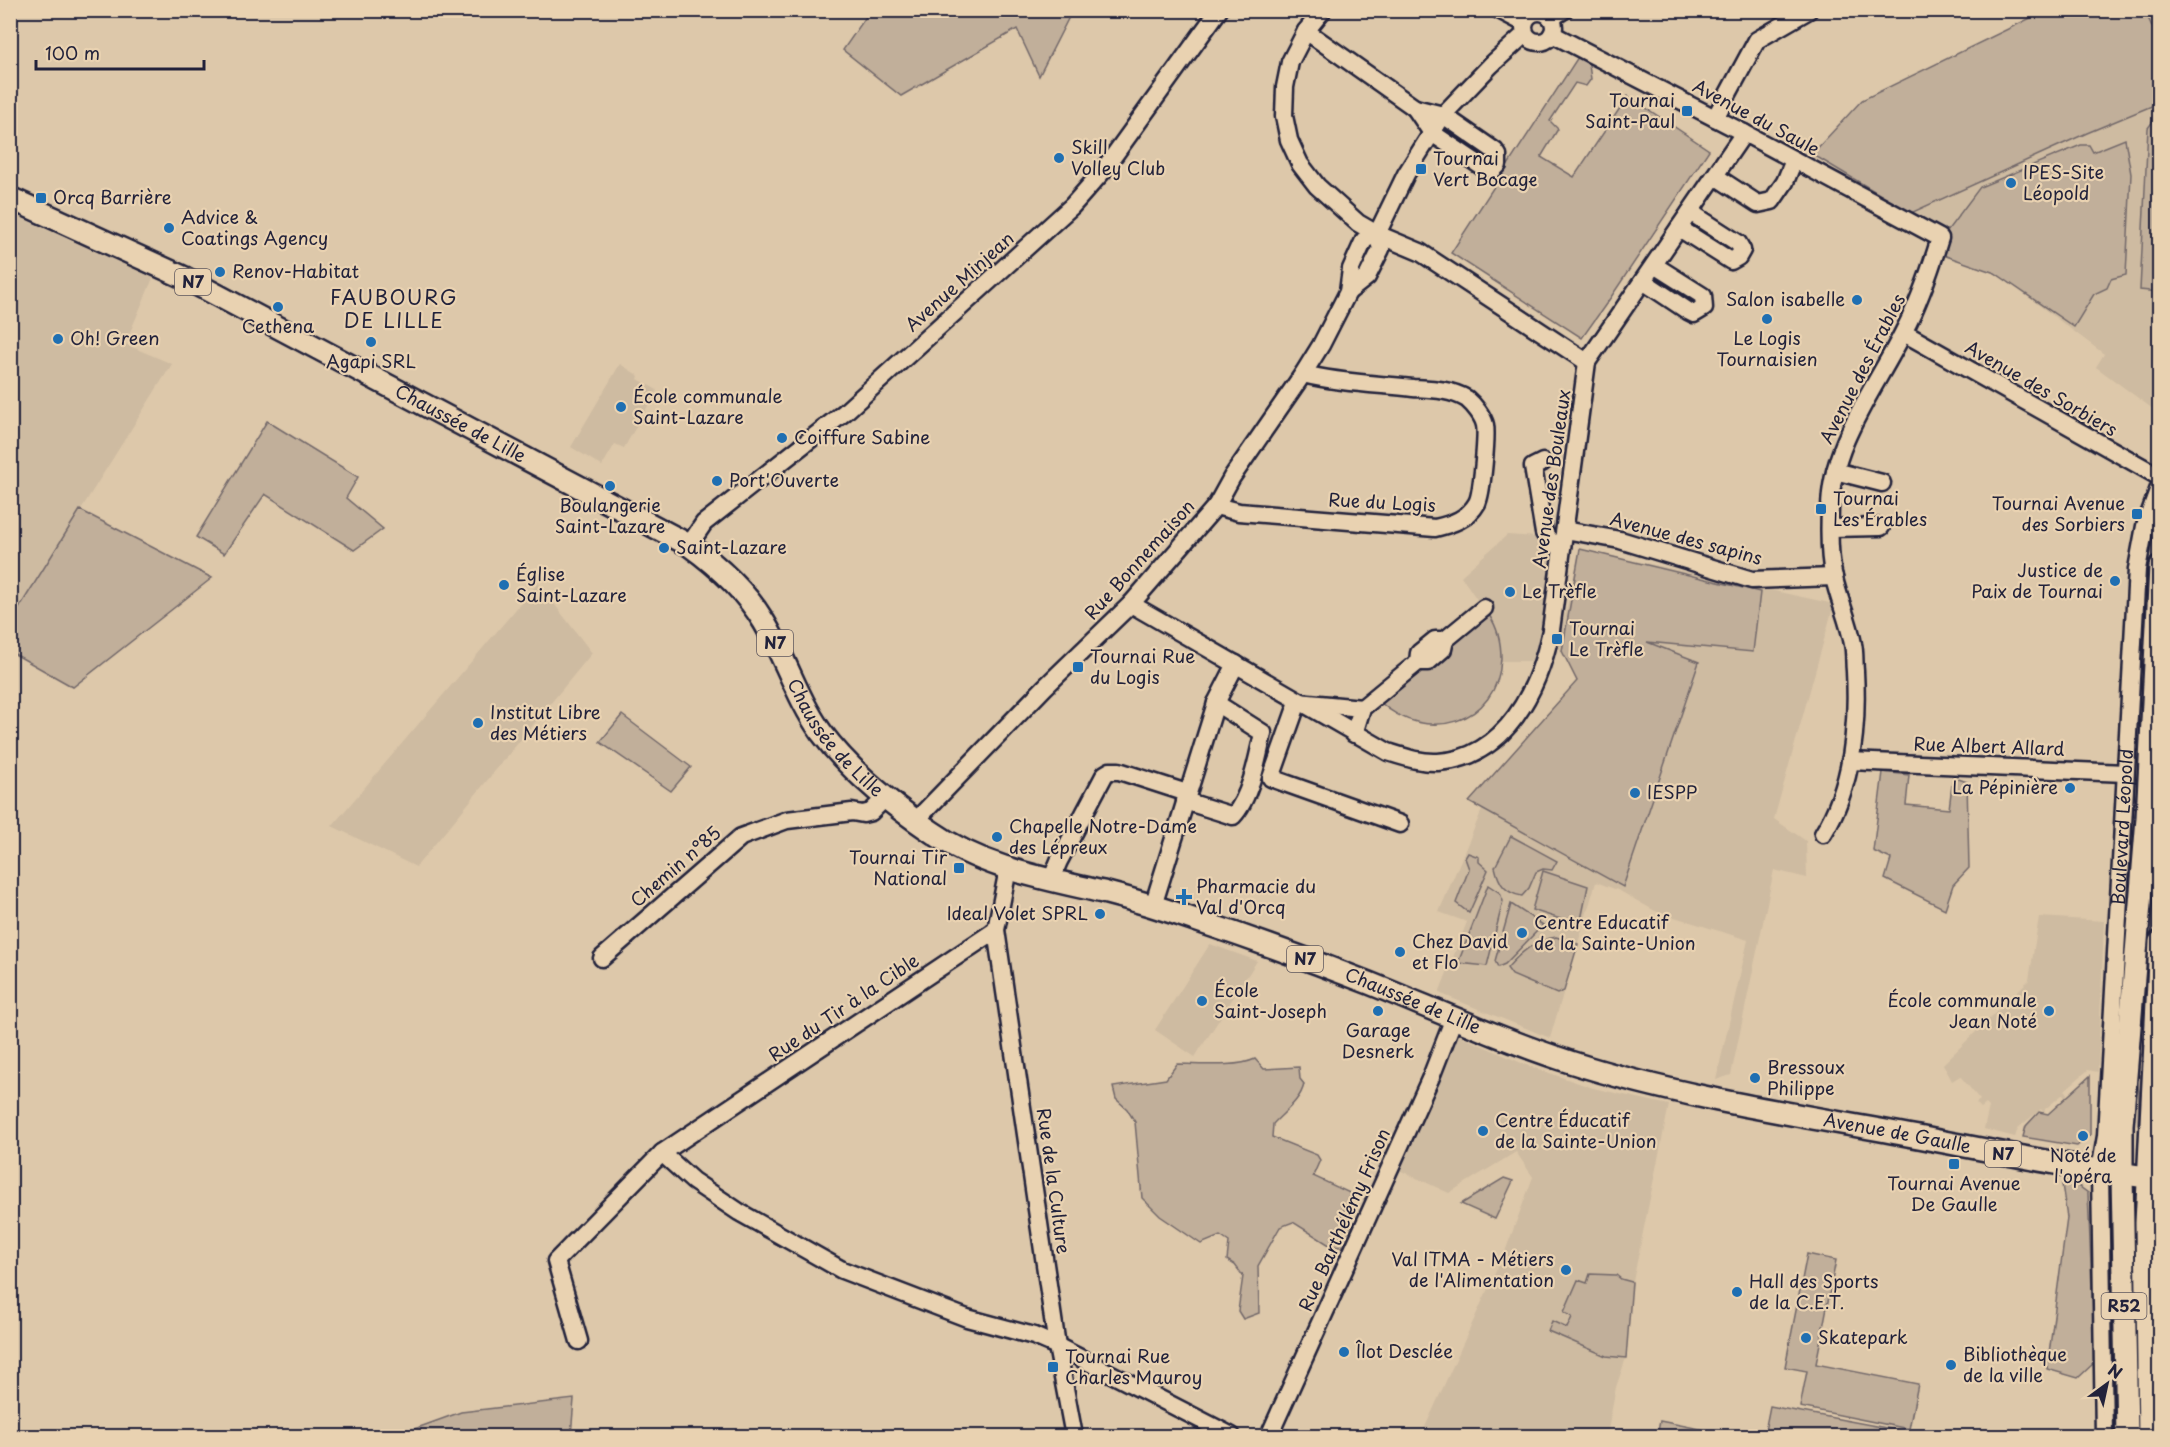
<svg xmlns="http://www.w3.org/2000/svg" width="2170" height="1447" font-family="'Playpen Sans',sans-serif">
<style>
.built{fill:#cebba1}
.green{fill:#c1af9a;stroke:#72686a;stroke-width:1.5}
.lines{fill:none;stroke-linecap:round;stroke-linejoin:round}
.minor-casing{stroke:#22223b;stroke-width:21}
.major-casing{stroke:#22223b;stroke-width:26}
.minor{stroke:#e9d2b1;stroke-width:16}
.major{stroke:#e9d2b1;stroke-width:21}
.poi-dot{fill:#1f6fb2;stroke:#e9d2b1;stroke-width:2}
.labels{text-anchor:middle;stroke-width:4.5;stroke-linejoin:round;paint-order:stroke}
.shield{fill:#e9d2b1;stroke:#5e575e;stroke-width:1.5}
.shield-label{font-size:16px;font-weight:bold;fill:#22223b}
.poi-label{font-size:18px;fill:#22223b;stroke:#e9d2b1;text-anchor:start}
.street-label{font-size:18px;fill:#22223b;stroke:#e9d2b1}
.neighbourhood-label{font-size:20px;letter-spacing:1.5px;fill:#22223b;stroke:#e9d2b1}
</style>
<rect width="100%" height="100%" fill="#ddc8aa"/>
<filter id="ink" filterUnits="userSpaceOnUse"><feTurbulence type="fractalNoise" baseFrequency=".0167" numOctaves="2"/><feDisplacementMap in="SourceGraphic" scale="12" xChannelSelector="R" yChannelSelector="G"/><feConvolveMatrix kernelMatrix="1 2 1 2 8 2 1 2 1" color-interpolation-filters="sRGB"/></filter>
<g filter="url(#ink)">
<g class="built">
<path d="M2049 11H2159V401L2153 409 2096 367 2104 354 1996 273 1943 255 1944 232 1812 154Z"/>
<path d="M10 213 153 278 125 344 172 364 11 621Z"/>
<path d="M620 364 639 376 638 379 657 390 624 448 615 444 602 466 571 447Z"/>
<path d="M1507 535 1538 537 1548 555 1550 573 1534 661H1501L1497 629 1461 576Z"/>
<path d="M1580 549 1834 604 1774 819 1806 841 1807 878 1774 870 1731 1075 1716 1080 1748 940 1655 911 1620 891 1596 882 1550 1038 1439 993 1467 922 1439 912 1500 767 1577 681 1558 646Z"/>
<path d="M538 583 592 653 416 867 332 826Z"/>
<path d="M2039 917 2104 921 2098 1072 2088 1070 2065 1090 2067 1092V1097L2062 1095 2045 1109 2044 1113 2041 1109 2018 1128 2015 1137 1984 1129 1989 1107 1986 1104 1981 1108 1976 1103 1980 1100 1960 1076 1952 1081 1943 1064 2029 980Z"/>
<path d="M1210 944 1257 961 1195 1057 1155 1030Z"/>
<path d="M1458 1035 1526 1065 1593 1088 1669 1105 1630 1296 1626 1358 1616 1387 1607 1436H1421L1506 1249 1533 1177 1516 1152 1449 1193 1399 1170Z"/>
</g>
<g class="green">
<path d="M870 11V10L1072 11 1039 76 1017 29 901 96 843 50Z"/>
<path d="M2045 11H2145L2159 42V103L2087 133 1911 213 1812 154 1862 100Z"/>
<path d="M1578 57 1589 65 1591 79 1586 86 1575 83 1550 121 1558 129 1541 157 1574 177 1628 96 1709 150 1611 297 1582 338 1451 253Z"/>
<path d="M2159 115V292L2140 290 2148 128 2156 117Z"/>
<path d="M2125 139 2131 174 2126 275 2111 279 2107 288 2094 294 2074 327 1995 273 1943 255 1944 235 1980 187 2081 145H2089L2093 152Z"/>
<path d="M267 421 358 477 346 498 383 529 354 550 265 494 224 554 196 537Z"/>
<path d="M80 510 212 578 73 687 11 652V621Z"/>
<path d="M1580 549 1760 592 1753 652 1647 642 1699 662 1623 887 1469 802 1577 681 1562 651Z"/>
<path d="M1489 615C1498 628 1501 641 1501 658 1499 725 1425 744 1380 702Z"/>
<path d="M622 715 691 767 671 791 600 742Z"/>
<path d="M2159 755V845L2143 1125 2138 1124 2139 1093 2133 1055 2138 1061H2142Z"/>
<path d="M1883 772 1909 775 1906 805 1949 809 1953 777 1967 782 1969 868 1953 885 1945 909 1885 879 1891 859 1873 851Z"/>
<path d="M1511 836 1557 861 1552 870 1543 869 1536 872 1529 888 1522 896C1505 893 1499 884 1495 867Z"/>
<path d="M1468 853 1479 857V862L1488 870 1469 913 1456 903 1469 869 1465 858Z"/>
<path d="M1543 871 1588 886 1581 920 1576 924 1532 910Z"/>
<path d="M1488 885 1500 893 1503 901 1487 966 1458 963Z"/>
<path d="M1511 904 1543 925 1505 964 1498 967 1495 961Z"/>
<path d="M1556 937 1578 944 1564 991 1557 994 1512 975 1507 968C1522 951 1534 941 1556 937Z"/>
<path d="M1255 1059 1264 1069 1299 1067 1300 1079 1304 1084C1301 1100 1284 1112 1273 1124L1272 1137 1317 1155 1320 1160 1313 1176 1352 1194 1342 1215 1350 1222 1349 1224 1353 1227 1347 1243 1341 1247 1331 1246 1293 1222 1280 1227 1258 1266 1259 1313 1243 1319 1238 1311 1243 1276 1235 1265 1227 1260 1229 1242 1220 1236 1201 1244 1160 1216 1142 1198 1135 1122 1127 1109 1116 1099 1113 1087 1166 1079 1177 1064C1199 1064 1236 1068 1255 1059Z"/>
<path d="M2090 1076V1135L2077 1146 2023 1137 2026 1126 2039 1112 2048 1114Z"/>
<path d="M1504 1178 1513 1181 1495 1219 1461 1204Z"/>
<path d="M2069 1179 2088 1193 2095 1362 2078 1378 2047 1369 2067 1218 2062 1184Z"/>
<path d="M2107 1218H2113L2118 1436H2111Z"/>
<path d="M1807 1254 1836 1260 1816 1364 1918 1384 1909 1429 1800 1407 1807 1371 1785 1367Z"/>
<path d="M1590 1274 1616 1275 1621 1279 1632 1282 1626 1358 1606 1356 1548 1331 1552 1321 1567 1328 1572 1317 1564 1312 1578 1280 1587 1283Z"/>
<path d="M574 1399 571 1436H395L461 1412Z"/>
<path d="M1770 1406 1929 1436H1764Z"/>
<path d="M1660 1421 1735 1436H1657Z"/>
</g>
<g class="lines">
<g class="minor-casing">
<g id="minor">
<path d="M1323 10 1306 31 1290 62 1285 87 1284 116 1289 140 1300 164 1317 186 1358 223 1377 234 1420 252 1587 362"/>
<path d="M1499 10 1524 23"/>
<circle cx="1539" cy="27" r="15"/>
<path d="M1551 18 1564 10"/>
<path d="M1306 31 1415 108"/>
<path d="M1552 34 1744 133 1940 238C1930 271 1920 301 1904 331 1876 388 1830 444 1830 510 1829 532 1829 557 1834 578 1839 600 1849 622 1853 644 1855 653 1854 662 1855 671 1858 726 1853 786 1823 834"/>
<path d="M1415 108 1443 115 1495 151 1498 155V165L1494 169 1484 168 1432 133Z"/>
<path d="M1715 118 1757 40 1809 10"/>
<path d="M1715 176 1758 204 1772 201 1785 182 1794 160"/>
<path d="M1679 228 1731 261 1738 257 1742 250 1738 243 1690 212"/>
<path d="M1643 281 1688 311 1694 314 1704 308 1703 296 1654 265"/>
<path d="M1348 292 1367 277 1381 249 1377 234 1406 174 1443 115 1491 65 1525 34"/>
<path d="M1904 333 2160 477"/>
<path d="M1543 462 1533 467 1544 533 1553 544 1562 546"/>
<path d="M1835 471 1882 483"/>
<path d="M1216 506 1239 512 1435 528C1452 524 1468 519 1477 503 1482 494 1487 436 1485 425 1483 416 1474 405 1467 399 1451 389 1430 389 1413 388 1377 384 1339 383 1303 374"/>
<path d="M1830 528 1881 527"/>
<path d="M1565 530 1620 540 1752 580 1834 577"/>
<path d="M689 545 704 523 845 412 1072 206 1102 172 1219 10"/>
<path d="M1131 604 1388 752C1404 757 1421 763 1438 762 1506 758 1539 689 1551 630L1587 362 1744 133"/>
<path d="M1418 662 1419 653 1435 640H1445L1484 608"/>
<path d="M1362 708 1418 662H1428L1443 649 1445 640"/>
<path d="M1354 734 1362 708 1298 702 1271 778 1400 824"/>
<path d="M1850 761 2125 773"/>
<path d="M1185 801 1233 816C1250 799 1258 757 1263 733L1216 703"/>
<path d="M918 822 924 812 1045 687 1131 604 1216 506 1232 477 1303 374 1321 345 1348 292 1351 269 1364 240 1377 234"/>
<path d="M1008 869 996 930 1057 1346 1074 1436"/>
<path d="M1051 880 1059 861 1105 774 1110 771H1119L1187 793"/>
<path d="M1153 906 1216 703 1236 664"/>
<path d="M602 958 741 837 787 820 852 812 863 814 871 812 886 797"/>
<path d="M662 1153 693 1181 739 1212 842 1270 967 1318 1034 1336 1057 1346 1232 1436"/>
<path d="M579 1341 556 1261 662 1153 996 930"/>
<path d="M1269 1436 1431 1077 1454 1018"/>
<path id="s1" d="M2104 1436 2100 1171 2106 1136 2137 569 2145 526 2160 485"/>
</g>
</g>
<g class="major-casing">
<g id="major">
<path id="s2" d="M10 198 183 277 689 545C718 566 745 590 764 622 785 657 797 698 821 732 850 771 892 805 932 832 983 868 1043 878 1103 892 1135 900 1167 910 1198 921 1255 940 1313 961 1369 983 1436 1010 1502 1040 1570 1062 1673 1095 1780 1112 1886 1131 1973 1147 2060 1166 2147 1177"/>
<path d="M2127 1436 2122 1175V1125L2147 818 2160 567"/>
<path d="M2149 1436 2146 1223 2160 942"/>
</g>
</g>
<use href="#minor" class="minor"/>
<use href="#major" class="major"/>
</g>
</g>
<g class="poi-dot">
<rect x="1681" y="105" width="12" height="12" rx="3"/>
<circle cx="1059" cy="158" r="6"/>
<rect x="1415" y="163" width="12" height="12" rx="3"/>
<circle cx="2011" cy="183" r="6"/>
<rect x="35" y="192" width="12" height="12" rx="3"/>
<circle cx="169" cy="228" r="6"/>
<circle cx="220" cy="272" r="6"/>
<circle cx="1857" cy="300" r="6"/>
<circle cx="278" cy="307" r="6"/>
<circle cx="1767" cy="319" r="6"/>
<circle cx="58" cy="339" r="6"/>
<circle cx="371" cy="342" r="6"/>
<circle cx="621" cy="407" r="6"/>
<circle cx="782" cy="438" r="6"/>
<circle cx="717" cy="481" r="6"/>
<circle cx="610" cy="486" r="6"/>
<rect x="1815" y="503" width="12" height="12" rx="3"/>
<rect x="2131" y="508" width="12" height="12" rx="3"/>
<circle cx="664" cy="548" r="6"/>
<circle cx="2115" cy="581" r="6"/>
<circle cx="504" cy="585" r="6"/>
<circle cx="1510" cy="592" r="6"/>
<rect x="1551" y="633" width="12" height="12" rx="3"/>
<rect x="1072" y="661" width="12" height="12" rx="3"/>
<circle cx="478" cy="723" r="6"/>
<circle cx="2070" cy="788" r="6"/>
<circle cx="1635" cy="793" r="6"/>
<circle cx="997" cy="837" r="6"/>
<rect x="953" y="862" width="12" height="12" rx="3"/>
<path d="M1181 888h6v6h6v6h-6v6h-6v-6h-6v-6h6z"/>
<circle cx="1100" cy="914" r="6"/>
<circle cx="1522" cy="933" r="6"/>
<circle cx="1400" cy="952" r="6"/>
<circle cx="1202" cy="1001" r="6"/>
<circle cx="1378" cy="1011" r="6"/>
<circle cx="2049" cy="1011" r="6"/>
<circle cx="1755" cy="1078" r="6"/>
<circle cx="1483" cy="1131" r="6"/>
<circle cx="2083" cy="1136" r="6"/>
<rect x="1948" y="1158" width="12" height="12" rx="3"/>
<circle cx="1566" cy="1270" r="6"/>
<circle cx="1737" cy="1292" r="6"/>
<circle cx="1806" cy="1338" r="6"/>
<circle cx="1344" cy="1352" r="6"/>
<circle cx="1951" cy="1365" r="6"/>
<rect x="1047" y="1361" width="12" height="12" rx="3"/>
</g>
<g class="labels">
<g class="shield">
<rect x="175" y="269" width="36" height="26" rx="4.5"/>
<rect x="757" y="630" width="36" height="26" rx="4.5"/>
<rect x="1287" y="946" width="36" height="26" rx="4.5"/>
<rect x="1985" y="1141" width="36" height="26" rx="4.5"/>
<rect x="2101.5" y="1293" width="45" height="26" rx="4.5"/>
</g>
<g class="shield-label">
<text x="193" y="288">N7</text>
<text x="775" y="649">N7</text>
<text x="1305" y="965">N7</text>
<text x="2003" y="1160">N7</text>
<text x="2124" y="1312">R52</text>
</g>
<g class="poi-label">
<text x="1675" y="107" text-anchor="end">Tournai<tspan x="1675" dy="21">Saint-Paul</tspan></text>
<text x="1071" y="154">Skill<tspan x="1071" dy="21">Volley Club</tspan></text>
<text x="1433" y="165">Tournai<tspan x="1433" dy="21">Vert Bocage</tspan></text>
<text x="2023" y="179">IPES-Site<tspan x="2023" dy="21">Léopold</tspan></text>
<text x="53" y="204">Orcq Barrière</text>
<text x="181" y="224">Advice &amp;<tspan x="181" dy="21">Coatings Agency</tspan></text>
<text x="232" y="278">Renov-Habitat</text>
<text x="1845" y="306" text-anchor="end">Salon isabelle</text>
<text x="278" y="333" text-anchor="middle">Cethena</text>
<text x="70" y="345">Oh! Green</text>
<text x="1767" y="345" text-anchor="middle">Le Logis<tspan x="1767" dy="21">Tournaisien</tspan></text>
<text x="371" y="368" text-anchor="middle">Agapi SRL</text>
<text x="633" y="403">École communale<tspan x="633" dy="21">Saint-Lazare</tspan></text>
<text x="794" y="444">Coiffure Sabine</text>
<text x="729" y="487">Port'Ouverte</text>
<text x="1833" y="505">Tournai<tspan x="1833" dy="21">Les Érables</tspan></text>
<text x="2125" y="510" text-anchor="end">Tournai Avenue<tspan x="2125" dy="21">des Sorbiers</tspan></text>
<text x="610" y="512" text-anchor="middle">Boulangerie<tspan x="610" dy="21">Saint-Lazare</tspan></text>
<text x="676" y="554">Saint-Lazare</text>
<text x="2103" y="577" text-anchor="end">Justice de<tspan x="2103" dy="21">Paix de Tournai</tspan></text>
<text x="516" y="581">Église<tspan x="516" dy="21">Saint-Lazare</tspan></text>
<text x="1522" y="598">Le Trèfle</text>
<text x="1569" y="635">Tournai<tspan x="1569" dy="21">Le Trèfle</tspan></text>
<text x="1090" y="663">Tournai Rue<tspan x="1090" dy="21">du Logis</tspan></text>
<text x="490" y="719">Institut Libre<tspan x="490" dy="21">des Métiers</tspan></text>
<text x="2058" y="794" text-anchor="end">La Pépinière</text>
<text x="1647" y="799">IESPP</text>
<text x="1009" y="833">Chapelle Notre-Dame<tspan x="1009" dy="21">des Lépreux</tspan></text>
<text x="947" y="864" text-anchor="end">Tournai Tir<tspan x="947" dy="21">National</tspan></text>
<text x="1196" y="893">Pharmacie du<tspan x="1196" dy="21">Val d'Orcq</tspan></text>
<text x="1088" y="920" text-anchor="end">Ideal Volet SPRL</text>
<text x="1534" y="929">Centre Educatif<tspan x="1534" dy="21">de la Sainte-Union</tspan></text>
<text x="1412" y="948">Chez David<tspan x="1412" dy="21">et Flo</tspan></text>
<text x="1214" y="997">École<tspan x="1214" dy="21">Saint-Joseph</tspan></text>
<text x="2037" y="1007" text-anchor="end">École communale<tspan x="2037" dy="21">Jean Noté</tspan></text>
<text x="1378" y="1037" text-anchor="middle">Garage<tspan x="1378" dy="21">Desnerk</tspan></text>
<text x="1767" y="1074">Bressoux<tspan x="1767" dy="21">Philippe</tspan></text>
<text x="1495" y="1127">Centre Éducatif<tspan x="1495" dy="21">de la Sainte-Union</tspan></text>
<text x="2083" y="1162" text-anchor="middle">Noté de<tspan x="2083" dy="21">l'opéra</tspan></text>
<text x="1954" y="1190" text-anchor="middle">Tournai Avenue<tspan x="1954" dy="21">De Gaulle</tspan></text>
<text x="1554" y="1266" text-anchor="end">Val ITMA - Métiers<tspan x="1554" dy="21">de l'Alimentation</tspan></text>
<text x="1749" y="1288">Hall des Sports<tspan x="1749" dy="21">de la C.E.T.</tspan></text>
<text x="1818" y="1344">Skatepark</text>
<text x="1356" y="1358">Îlot Desclée</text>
<text x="1963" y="1361">Bibliothèque<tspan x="1963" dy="21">de la ville</tspan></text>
<text x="1065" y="1363">Tournai Rue<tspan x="1065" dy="21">Charles Mauroy</tspan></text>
</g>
<g class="street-label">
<text transform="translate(1756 118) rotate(28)" y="6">Avenue du Saule</text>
<text transform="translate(960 282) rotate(-42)" y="6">Avenue Minjean</text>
<text transform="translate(1863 369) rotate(-63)" y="6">Avenue des Érables</text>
<text transform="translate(2041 389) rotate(30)" y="6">Avenue des Sorbiers</text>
<text dy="6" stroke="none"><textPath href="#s2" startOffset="504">Chaussée de Lille</textPath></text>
<text transform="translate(1552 479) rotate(-82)" y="6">Avenue des Bouleaux</text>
<text transform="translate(1382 503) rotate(3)" y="6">Rue du Logis</text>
<text transform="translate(1686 539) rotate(15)" y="6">Avenue des sapins</text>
<text transform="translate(1140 560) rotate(-48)" y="6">Rue Bonnemaison</text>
<text dy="6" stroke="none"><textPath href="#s2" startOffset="1008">Chaussée de Lille</textPath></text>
<text transform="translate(1989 747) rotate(2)" y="6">Rue Albert Allard</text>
<text dy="6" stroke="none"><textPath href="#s1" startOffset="610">Boulevard Léopold</textPath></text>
<text transform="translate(676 867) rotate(-41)" y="6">Chemin n°85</text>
<text dy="6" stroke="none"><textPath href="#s2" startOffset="1656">Chaussée de Lille</textPath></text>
<text transform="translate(844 1008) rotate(-34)" y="6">Rue du Tir à la Cible</text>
<text dy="6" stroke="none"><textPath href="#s2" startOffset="2160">Avenue de Gaulle</textPath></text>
<text transform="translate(1053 1181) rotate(82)" y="6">Rue de la Culture</text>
<text transform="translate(1345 1220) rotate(-66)" y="6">Rue Barthélémy Frison</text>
</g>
<g class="neighbourhood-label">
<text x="394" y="305">FAUBOURG<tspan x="394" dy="23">DE LILLE</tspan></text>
</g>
</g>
<rect width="2170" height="1447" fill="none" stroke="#e9d2b1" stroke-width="36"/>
<rect x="18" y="18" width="2134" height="1411" fill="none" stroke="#22223b" stroke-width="2" filter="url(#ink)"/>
<g transform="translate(2107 1384) rotate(33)" stroke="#e9d2b1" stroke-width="4.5" paint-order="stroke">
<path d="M0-4.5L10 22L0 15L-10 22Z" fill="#22223b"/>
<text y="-9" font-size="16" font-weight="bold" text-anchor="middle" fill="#22223b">N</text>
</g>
<path d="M36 60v9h168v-9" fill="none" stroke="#22223b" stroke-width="3"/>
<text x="45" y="60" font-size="18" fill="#22223b" stroke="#e9d2b1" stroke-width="4.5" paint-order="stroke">100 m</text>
</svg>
